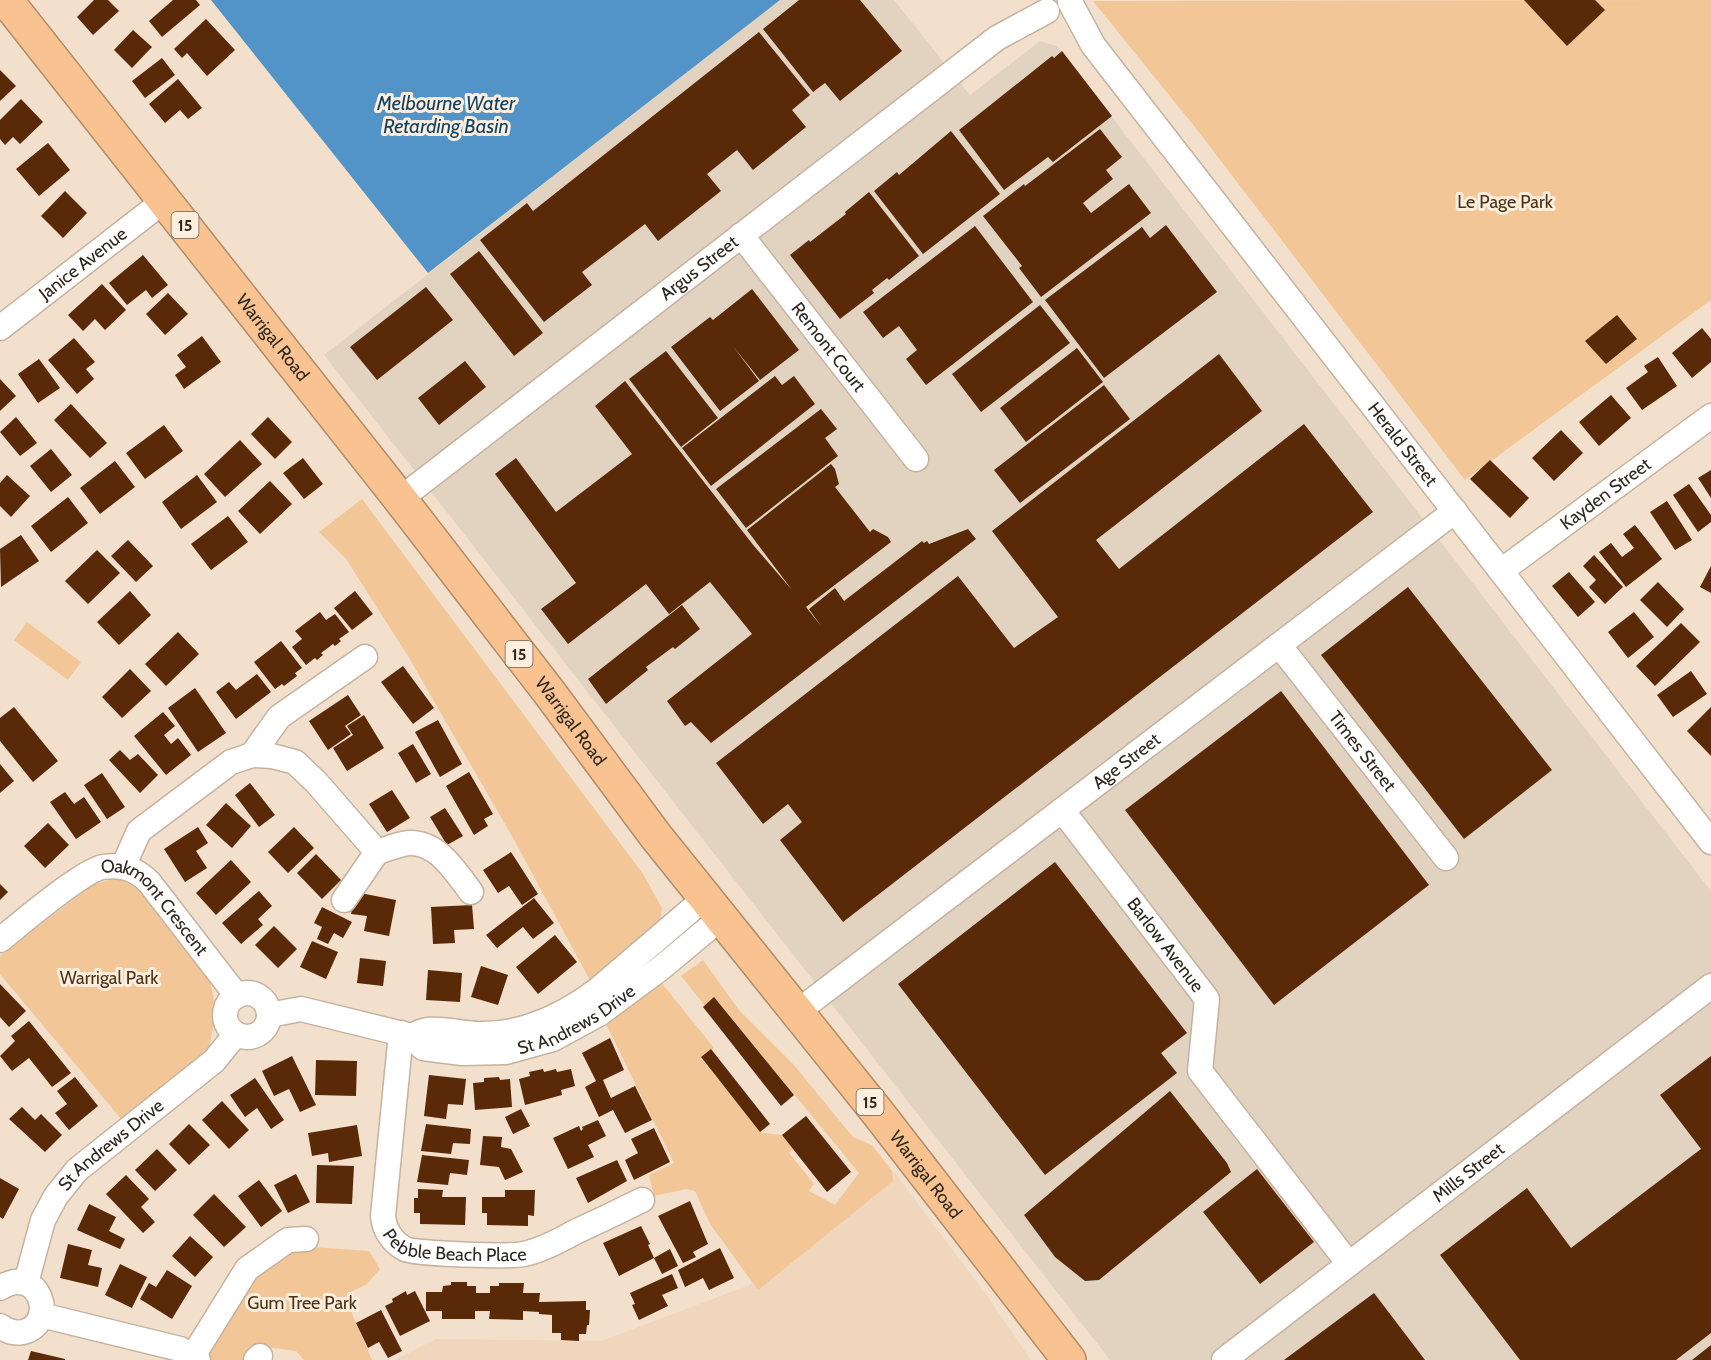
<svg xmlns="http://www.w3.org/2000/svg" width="1711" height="1360" font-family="Cabin,sans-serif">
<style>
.industrial{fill:#e2d3c1}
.built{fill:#efd6bc}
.green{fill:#f2c697}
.water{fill:#5294c7}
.building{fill:#592908}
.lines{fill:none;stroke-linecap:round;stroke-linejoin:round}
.minor-casing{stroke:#c5b29f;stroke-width:27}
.highway-casing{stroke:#b18c69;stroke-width:36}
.minor{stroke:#fff;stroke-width:24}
.highway{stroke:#f8c391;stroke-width:33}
.labels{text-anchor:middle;stroke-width:6;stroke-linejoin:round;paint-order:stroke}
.shield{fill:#feeedd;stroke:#6c6358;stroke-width:1.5}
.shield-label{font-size:16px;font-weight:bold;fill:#2e271f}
.park-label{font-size:18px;fill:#4a3318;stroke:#feeedd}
.street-label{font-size:18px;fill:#2e271f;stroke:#feeedd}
.water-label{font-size:20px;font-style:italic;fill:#0f4366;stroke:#feeedd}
</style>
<rect width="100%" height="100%" fill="#f3e0cc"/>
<path class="industrial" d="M780 0H894L970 95 1040 41 1057 46 1711 891V1360H1110L324 355Z"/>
<path class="built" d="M894 1172 988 1297 1031 1360H395L436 1339 601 1341 752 1284Z"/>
<g class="green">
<path d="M1711 0V300L1465 480 1198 131 1093 1Z"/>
<path d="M362 499 643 874 662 908 660 920 592 984 513 838 408 656 346 559 319 532Z"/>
<path d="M27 622 81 662 68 680 14 640Z"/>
<path d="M123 876 161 910 210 980 216 1012 209 1048 189 1070 122 1120 0 974V956L92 885Z"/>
<path d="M703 960 739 1010 793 1064 853 1137 872 1145 892 1171 893 1181 758 1290 710 1224 695 1191 686 1189 654 1196 649 1175 674 1163 603 1018 659 977 664 986 714 1048 701 1059 762 1133 782 1135 793 1149 789 1153 814 1184 809 1191 835 1205 859 1173 716 999 706 1007 681 976Z"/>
<path d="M312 1247 369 1251 380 1269 367 1284 349 1293 352 1314 372 1360H304L296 1351 259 1346 243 1360H211L206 1353 231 1305 277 1257Z"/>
</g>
<path class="water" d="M211 0H780L428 273Z"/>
<g class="building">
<path d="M94 0H108L119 11 93 35 77 17Z"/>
<path d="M173 0H196L200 5 162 37 149 21Z"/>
<path d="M799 0H860L902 51 840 101 825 83 813 92 763 29Z"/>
<path d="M1524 0H1595L1605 10 1567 46Z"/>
<path d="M206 19 235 50 207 76 187 53 182 58 174 49Z"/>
<path d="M133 30 152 47 132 68 114 50Z"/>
<path d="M759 32 810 95 792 110 806 127 753 170 737 150 707 174 721 191 658 241 645 224 582 272 592 285 544 322 480 240 527 203 533 211Z"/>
<path d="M1062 51 1112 116 1053 162 1048 157 1004 190 959 130 1052 56 1054 58Z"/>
<path d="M162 58 175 75 145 98 132 81Z"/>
<path d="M0 70 16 86 0 101Z"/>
<path d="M178 79 202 108 188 119 180 110 165 123 149 104Z"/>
<path d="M21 99 43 122 20 144 13 137 5 145 0 139V120Z"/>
<path d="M1100 129 1122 157 1106 170 1113 179 1083 203 1091 213 1129 184 1151 213 1041 297 1019 268 1022 266 983 216 1024 184 1025 186Z"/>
<path d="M951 131 1000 194 923 254 874 191 897 172 899 175Z"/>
<path d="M48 143 70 170 39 196 16 169Z"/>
<path d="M65 191 87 213 63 238 41 216Z"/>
<path d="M869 192 919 256 889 280 887 278 872 290 874 293 840 319 790 255 809 240 810 242 846 214 845 212Z"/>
<path d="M1166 225 1217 292 1104 378 1045 300 1142 227 1150 238Z"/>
<path d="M975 226 1033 302 926 385 906 359 917 350 899 326 883 338 863 312Z"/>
<path d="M479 251 543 333 514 356 450 274Z"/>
<path d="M143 255 168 285 152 298 146 290 127 305 109 283Z"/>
<path d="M102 284 126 310 105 330 95 319 83 331 68 315Z"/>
<path d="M426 287 453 320 377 380 350 347Z"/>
<path d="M752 289 799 350 760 380 733 346 759 381 720 411 671 347 710 317 713 320Z"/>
<path d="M168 293 188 314 165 335 146 314Z"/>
<path d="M1040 305 1070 343 981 412 952 374Z"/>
<path d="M1617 315 1637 339 1606 364 1585 341Z"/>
<path d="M1702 328 1711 339V362L1692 378 1672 353Z"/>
<path d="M202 336 221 362 184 389 175 375 186 367 177 355Z"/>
<path d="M74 338 95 362 86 369 94 379 77 394 48 360Z"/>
<path d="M1077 348 1103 382 1026 442 1000 408Z"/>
<path d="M666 351 718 418 681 447 629 379Z"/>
<path d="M1219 354 1262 411 1096 540 1119 569 1304 424 1373 512 843 922 780 840 802 822 788 804 763 824 716 763 958 576 1014 648 1058 617 992 531Z"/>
<path d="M1658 357 1677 386 1642 410 1626 388 1648 372 1644 366Z"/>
<path d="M39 359 60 388 38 403 18 374Z"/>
<path d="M465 361 486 387 439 425 418 398Z"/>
<path d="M775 376 782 385 794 376 815 404 711 486 682 448Z"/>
<path d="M0 379 16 396 0 411Z"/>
<path d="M625 381 754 546 792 590 747 530 831 464 835 469 839 484 835 487 870 532 873 529 888 537 891 542 806 607 821 626 809 609 835 588 844 601 922 541 924 543 927 541 929 544 968 529 976 539 711 743 691 722 685 726 667 701 752 634 710 582 669 614 646 584 568 644 541 609 576 583 495 474 516 458 556 512 632 454 595 406Z"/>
<path d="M1104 385 1130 419 1020 503 994 470Z"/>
<path d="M1611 395 1631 418 1599 446 1579 422Z"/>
<path d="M71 404 107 443 90 458 54 420Z"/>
<path d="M821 409 837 429 825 438 838 456 746 528 716 489Z"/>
<path d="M16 417 37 443 20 456 0 432Z"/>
<path d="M268 417 292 442 275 459 251 434Z"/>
<path d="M164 425 183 451 145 479 126 453Z"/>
<path d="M1561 430 1583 453 1554 481 1532 458Z"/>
<path d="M240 440 262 464 225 497 204 474Z"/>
<path d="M51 449 72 475 51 492 30 466Z"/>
<path d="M303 458 323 484 304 499 283 473Z"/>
<path d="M1490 460 1529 498 1510 518 1470 479Z"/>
<path d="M115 461 135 487 100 514 80 488Z"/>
<path d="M1711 470V498L1698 478Z"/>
<path d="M7 475 30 496 11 517 0 506V483Z"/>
<path d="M197 475 217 502 181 529 162 502Z"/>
<path d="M270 481 292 504 260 534 238 511Z"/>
<path d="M1689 484 1711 515V522L1698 532 1673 495Z"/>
<path d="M68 497 88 523 51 552 31 526Z"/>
<path d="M1667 501 1692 540 1675 550 1650 512Z"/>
<path d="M228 516 248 542 211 570 191 544Z"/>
<path d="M1635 525 1662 559 1626 587 1599 552 1611 543 1622 557 1634 548 1623 534Z"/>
<path d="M21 535 39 561 1 587 0 549Z"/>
<path d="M128 540 153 566 136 582 111 556Z"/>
<path d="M97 550 120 573 88 604 65 581Z"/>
<path d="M1594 555 1623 587 1605 604 1589 587 1596 580 1583 566Z"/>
<path d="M1711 566V593L1700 587Z"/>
<path d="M1569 572 1595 602 1578 617 1552 586Z"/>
<path d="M1658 582 1684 609 1667 627 1640 600Z"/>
<path d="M1408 587 1552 770 1464 839 1321 655Z"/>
<path d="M130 591 151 615 119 645 97 622Z"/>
<path d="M355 591 373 614 352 630 334 608Z"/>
<path d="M682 605 700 629 675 649 673 647 646 667 648 670 606 704 588 679Z"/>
<path d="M320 612 326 620 335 614 349 632 339 639 341 641 335 646 333 644 321 653 323 655 317 660 315 658 306 665 292 647 302 639 295 631Z"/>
<path d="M1634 612 1654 637 1628 658 1608 632Z"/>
<path d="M1681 623 1700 642 1655 686 1636 666Z"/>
<path d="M178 632 199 654 166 686 145 664Z"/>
<path d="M281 641 302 668 295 673 297 676 284 686 282 684 275 689 254 662Z"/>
<path d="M403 666 434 708 413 724 381 682Z"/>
<path d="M130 669 151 691 122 718 102 697Z"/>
<path d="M1691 671 1707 694 1673 717 1657 695Z"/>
<path d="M257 674 271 692 236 719 216 692 229 682 236 690Z"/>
<path d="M195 688 226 733 198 752 168 708Z"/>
<path d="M1281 691 1429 885 1274 1005 1125 810Z"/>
<path d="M348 695 361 715 345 726 351 734 328 750 309 721Z"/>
<path d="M14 707 58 761 33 782 0 741V718Z"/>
<path d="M1711 707V756L1687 731Z"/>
<path d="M163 712 175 726 164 735 171 744 178 738 191 755 166 775 134 736Z"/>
<path d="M364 715 384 748 347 771 333 748 353 735 347 726Z"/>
<path d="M438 720 462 764 440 777 415 732Z"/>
<path d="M413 744 431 774 416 783 398 753Z"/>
<path d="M120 750 130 760 138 754 158 775 140 793 109 760Z"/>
<path d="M0 764 14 781 0 793Z"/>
<path d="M469 772 493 814 484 819 488 826 474 835 446 786Z"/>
<path d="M102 773 125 807 107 819 84 785Z"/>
<path d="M250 783 275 815 259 827 235 795Z"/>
<path d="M392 790 410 818 387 832 369 804Z"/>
<path d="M65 792 74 804 84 797 101 822 76 839 50 802Z"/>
<path d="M226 803 251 826 232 848 206 825Z"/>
<path d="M445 808 463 836 447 845 430 817Z"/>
<path d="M48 823 69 845 45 868 24 846Z"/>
<path d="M198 827 208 843 196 851 207 868 185 882 164 849Z"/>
<path d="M294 827 314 848 288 873 268 852Z"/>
<path d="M511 852 538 894 522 905 509 886 498 893 483 870Z"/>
<path d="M316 854 341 880 322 899 297 873Z"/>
<path d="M231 860 251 882 216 915 196 893Z"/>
<path d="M1055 862 1187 1033 1161 1053 1177 1073 1045 1175 898 984Z"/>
<path d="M0 884 8 892 0 900Z"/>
<path d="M259 891 272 906 258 919 263 925 241 944 222 923Z"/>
<path d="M355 892 396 900 389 936 364 931 367 916 351 914Z"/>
<path d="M534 898 554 923 533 939 523 927 497 948 486 935Z"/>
<path d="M472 905 474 929 454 930 455 943 433 944 431 907Z"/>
<path d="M322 907 352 922 343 938 334 933 328 944 317 939 322 927 314 923Z"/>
<path d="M274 926 297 949 278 968 255 945Z"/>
<path d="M555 935 577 962 538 994 516 967Z"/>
<path d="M312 941 338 952 326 979 300 967Z"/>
<path d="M360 958 386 961 383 986 357 983Z"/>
<path d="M481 966 508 975 498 1005 471 997Z"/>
<path d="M428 970 462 973 460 1002 426 1000Z"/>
<path d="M0 984 26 1011 9 1027 0 1017Z"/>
<path d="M714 997 794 1095 781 1106 703 1007Z"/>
<path d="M29 1021 71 1073 52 1087 29 1058 12 1071 0 1056 15 1041 11 1036Z"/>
<path d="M610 1038 624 1070 603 1080 609 1094 611 1098 635 1086 652 1120 625 1133 613 1110 599 1117 585 1087 596 1081 582 1053Z"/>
<path d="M711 1049 770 1124 760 1132 701 1057Z"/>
<path d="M292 1056 316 1105 300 1112 289 1089 274 1096 262 1071Z"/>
<path d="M1711 1056V1333L1676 1360H1520L1440 1255 1527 1188 1571 1248 1701 1149 1660 1095Z"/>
<path d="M316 1060 357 1061 356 1096 315 1095Z"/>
<path d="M543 1069 544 1072 556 1069 557 1072 571 1069 575 1086 561 1090 562 1095 525 1105 519 1079 530 1076 529 1072Z"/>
<path d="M429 1075 466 1079 463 1105 448 1104 446 1119 424 1116Z"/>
<path d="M75 1077 98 1106 69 1130 55 1113 67 1104 57 1091Z"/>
<path d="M499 1077 500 1080 510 1079 512 1107 475 1110 473 1083 484 1082V1078Z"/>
<path d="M255 1078 284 1120 271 1129 257 1108 245 1117 230 1095Z"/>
<path d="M1170 1091 1227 1163 1231 1172 1099 1280 1085 1281 1055 1257 1024 1215Z"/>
<path d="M222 1101 249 1130 229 1149 202 1120Z"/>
<path d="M22 1107 35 1120 41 1114 62 1135 45 1152 9 1119Z"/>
<path d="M521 1109 530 1126 513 1134 505 1117Z"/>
<path d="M806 1116 851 1172 827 1192 782 1135Z"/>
<path d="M598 1120 606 1136 588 1145 594 1157 568 1169 553 1138 579 1126 581 1131 583 1129 582 1127Z"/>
<path d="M189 1124 210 1145 189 1165 169 1144Z"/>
<path d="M426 1124 471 1129 470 1144 453 1143 451 1154 421 1151Z"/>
<path d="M357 1125 362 1156 329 1162 328 1153 312 1156 308 1133Z"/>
<path d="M654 1128 670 1162 634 1180 625 1160 638 1153 631 1139Z"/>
<path d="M483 1136 502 1137 501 1147 511 1149 523 1172 505 1180 499 1167 480 1165Z"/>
<path d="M157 1149 177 1170 155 1191 135 1170Z"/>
<path d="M422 1155 469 1160 467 1175 450 1173 448 1185 417 1182Z"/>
<path d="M617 1160 627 1181 588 1203 576 1178Z"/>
<path d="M317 1165 354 1166 352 1204 316 1203Z"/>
<path d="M1257 1169 1314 1242 1260 1284 1203 1212Z"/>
<path d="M296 1174 310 1202 288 1213 274 1185Z"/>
<path d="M126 1175 149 1199 141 1207 155 1222 143 1233 106 1194Z"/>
<path d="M0 1178 19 1189 3 1219 0 1217Z"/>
<path d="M259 1180 282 1211 261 1227 238 1196Z"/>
<path d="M418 1189 443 1190 442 1197H466L465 1225 420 1224V1213H414V1198H418Z"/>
<path d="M505 1190H535L534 1216 528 1215V1226L487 1225V1213H482V1197H505Z"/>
<path d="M214 1194 246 1227 224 1247 193 1215Z"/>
<path d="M690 1201 708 1244 693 1252 696 1257 683 1263 658 1216Z"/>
<path d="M89 1204 116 1217 109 1231 125 1239 120 1249 77 1230Z"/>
<path d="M641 1226 650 1244 648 1245 654 1258 670 1249 678 1266 662 1274 654 1258 619 1276 603 1243Z"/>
<path d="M190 1236 213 1257 195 1277 172 1256Z"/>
<path d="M68 1244 92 1250 88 1265 102 1268 98 1287 60 1278Z"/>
<path d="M720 1248 734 1278 709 1290 703 1278 685 1287 678 1270Z"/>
<path d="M120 1264 147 1277 132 1308 105 1295Z"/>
<path d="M167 1270 192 1286 172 1319 140 1299 149 1283 156 1287Z"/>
<path d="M672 1274 678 1288 662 1295 668 1306 639 1320 632 1305 635 1304 630 1293Z"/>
<path d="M451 1282H467V1286H476V1293H490V1286H499V1283H524L523 1293H540L539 1302 586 1301V1310H590L589 1325H587L586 1334H579V1341L561 1340V1333H552V1315L539 1314V1312L523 1311V1320L489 1319 490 1311H475V1319H442V1311H426V1292H442L443 1286 451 1285Z"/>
<path d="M406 1291 407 1295 415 1291 430 1321 400 1336 385 1306 393 1302 392 1299Z"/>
<path d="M1374 1293 1425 1360H1284Z"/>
<path d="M381 1310 402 1351 388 1358 379 1342 368 1348 356 1323Z"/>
<path d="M1711 1345V1360H1692Z"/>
<path d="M31 1351 65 1359V1360H28Z"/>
</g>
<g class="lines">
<g class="minor-casing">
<g id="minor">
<path id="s1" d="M1070 2 1093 45 1711 842"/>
<path id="s2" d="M741 235 916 459"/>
<path id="s3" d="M0 328 165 200"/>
<path id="s4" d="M400 499 997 38 1047 11"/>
<path id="s5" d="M1501 571 1711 416"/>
<path id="s6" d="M1279 645 1446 858"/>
<path d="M252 755 279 717 365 657"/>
<path id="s7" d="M1062 810 1207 999 1200 1071 1349 1264"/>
<path d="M123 867 139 831 231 762 252 755 272 756 295 762 316 782 377 852C387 849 399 844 409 843 438 842 455 871 471 892"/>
<path d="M344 900 377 852"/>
<path id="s8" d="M0 940C19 925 83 870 103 867 122 864 136 869 149 882L237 996"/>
<circle cx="247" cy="1015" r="22"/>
<path id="s9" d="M797 1012 1455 511"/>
<path id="s10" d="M269 1015 301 1009 411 1036 423 1048 462 1053 506 1052 553 1039 599 1014 661 968 721 918"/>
<path id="s11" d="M401 1033 383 1216C384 1229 392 1242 405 1249 414 1254 512 1257 524 1254 542 1250 559 1241 575 1232 597 1222 620 1211 642 1200"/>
<path d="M411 1036C416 1034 423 1030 428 1030 443 1028 464 1034 479 1034 521 1035 562 1016 595 992L705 898"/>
<path id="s12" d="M26 1283 43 1220 56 1196 77 1170 214 1061 236 1034"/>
<path d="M0 1288C39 1263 59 1323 23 1332 14 1334 7 1331 0 1326"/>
<path d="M41 1315 180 1349 193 1356 198 1360"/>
<path d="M193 1356 247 1269 288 1240 306 1239"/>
<path d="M256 1360 260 1356"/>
<path id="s13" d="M1224 1360 1711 986"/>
</g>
</g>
<g class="highway-casing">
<g id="highway">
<path id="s14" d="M6 0 400 499 549 692 655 835 878 1113 1069 1360"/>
</g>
</g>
<use href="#minor" class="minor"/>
<use href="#highway" class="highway"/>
</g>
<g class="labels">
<g class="shield">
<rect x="171.5" y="212" width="27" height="26" rx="4.5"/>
<rect x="505.5" y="641" width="27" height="26" rx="4.5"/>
<rect x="856.5" y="1089" width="27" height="26" rx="4.5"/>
</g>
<g class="shield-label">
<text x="185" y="231">15</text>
<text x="519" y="660">15</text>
<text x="870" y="1108">15</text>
</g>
<g class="park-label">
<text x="1505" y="208">Le Page Park</text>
<text x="109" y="984">Warrigal Park</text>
<text x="302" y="1309">Gum Tree Park</text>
</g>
<g class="street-label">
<text dy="6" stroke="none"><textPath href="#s3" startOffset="105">Janice Avenue</textPath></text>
<text dy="6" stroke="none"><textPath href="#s4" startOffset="378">Argus Street</textPath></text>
<text dy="6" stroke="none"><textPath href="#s14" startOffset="430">Warrigal Road</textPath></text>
<text dy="6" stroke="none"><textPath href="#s2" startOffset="142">Remont Court</textPath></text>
<text dy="6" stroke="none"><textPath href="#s1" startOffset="554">Herald Street</textPath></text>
<text dy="6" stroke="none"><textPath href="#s5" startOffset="130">Kayden Street</textPath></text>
<text dy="6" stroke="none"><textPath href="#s14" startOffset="916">Warrigal Road</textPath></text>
<text dy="6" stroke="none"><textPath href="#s6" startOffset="135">Times Street</textPath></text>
<text dy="6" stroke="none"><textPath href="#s9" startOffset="414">Age Street</textPath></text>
<text dy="6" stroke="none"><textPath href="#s8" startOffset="196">Oakmont Crescent</textPath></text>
<text dy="6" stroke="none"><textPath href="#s7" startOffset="170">Barlow Avenue</textPath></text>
<text dy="6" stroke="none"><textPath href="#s10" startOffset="324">St Andrews Drive</textPath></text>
<text dy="6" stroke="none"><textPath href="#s12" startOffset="168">St Andrews Drive</textPath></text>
<text dy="6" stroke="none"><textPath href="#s13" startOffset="308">Mills Street</textPath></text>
<text dy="6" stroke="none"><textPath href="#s14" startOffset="1492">Warrigal Road</textPath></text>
<text dy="6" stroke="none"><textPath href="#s11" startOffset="273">Pebble Beach Place</textPath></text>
</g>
<g class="water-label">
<text x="446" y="110">Melbourne Water<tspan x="446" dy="23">Retarding Basin</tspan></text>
</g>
</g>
</svg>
